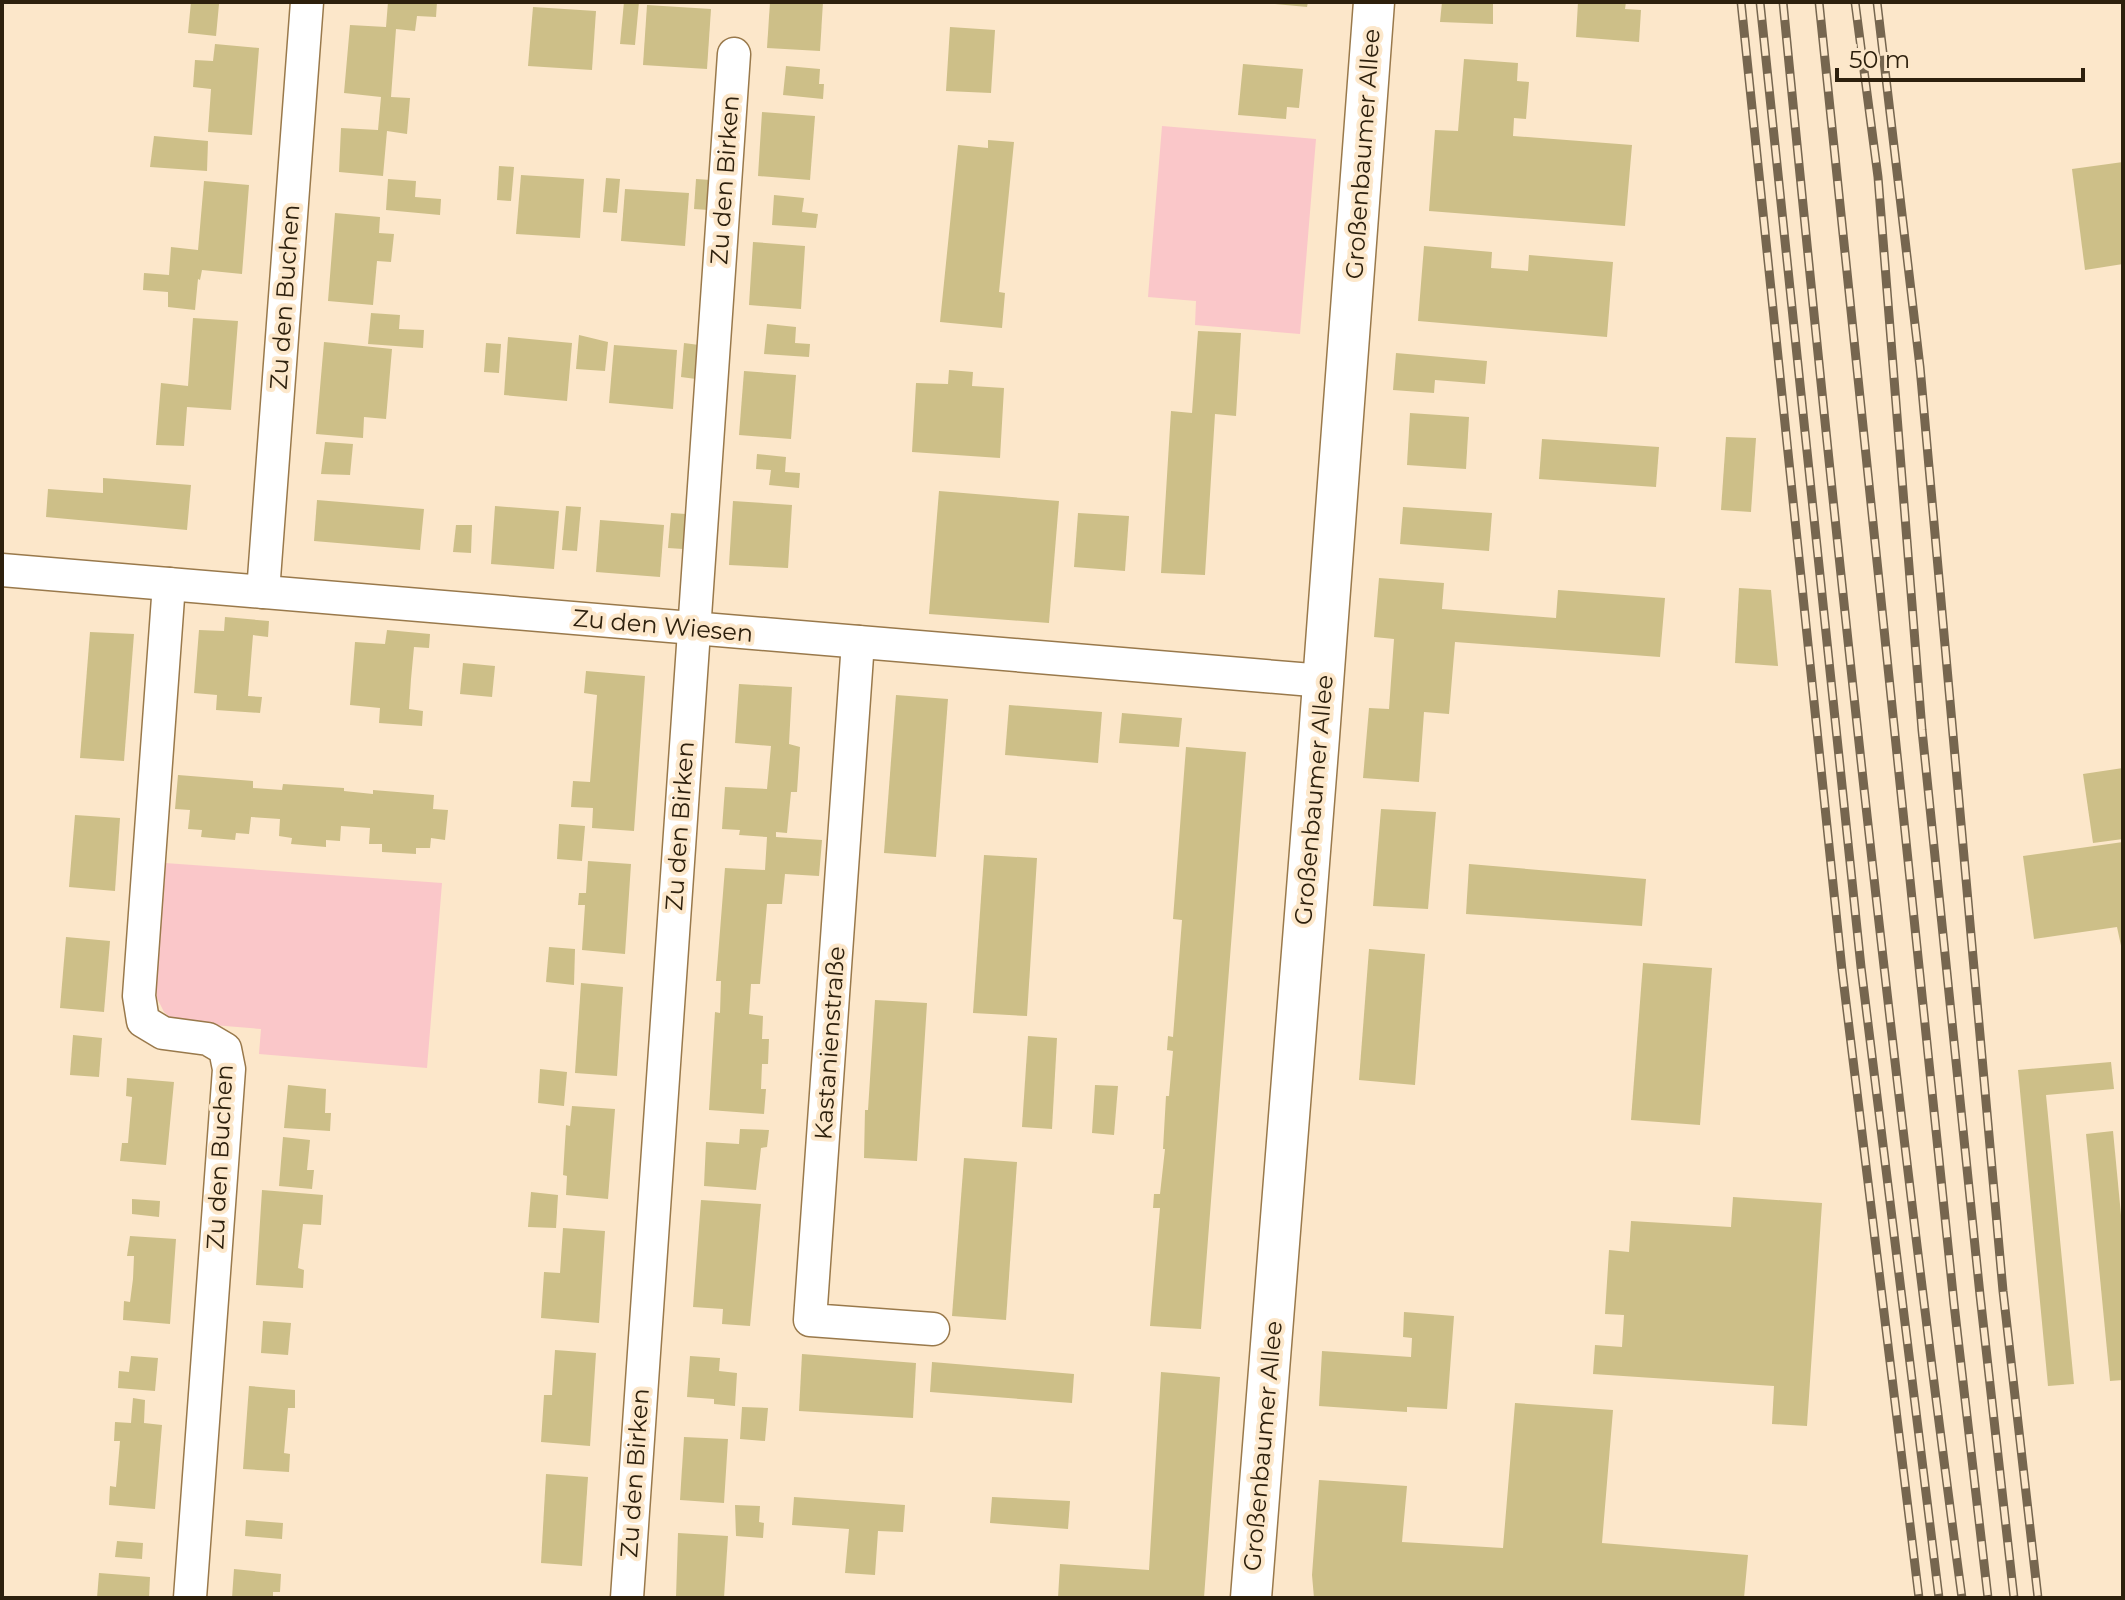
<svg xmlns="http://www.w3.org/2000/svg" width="2125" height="1600" font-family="Montserrat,sans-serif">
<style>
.green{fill:#fac7c9}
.building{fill:#cdbf88}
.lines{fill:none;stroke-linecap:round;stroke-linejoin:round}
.minor-casing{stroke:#99794b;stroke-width:35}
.major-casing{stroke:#99794b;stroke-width:43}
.minor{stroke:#fff;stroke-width:32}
.major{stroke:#fff;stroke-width:40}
.rail-casing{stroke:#76664f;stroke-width:9}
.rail{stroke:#fce7ca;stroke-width:6;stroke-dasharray:18;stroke-linecap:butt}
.labels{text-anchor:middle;stroke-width:8;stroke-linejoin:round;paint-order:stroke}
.street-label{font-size:24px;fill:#2d200d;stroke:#fce7ca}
</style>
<rect width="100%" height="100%" fill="#fce7ca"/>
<g class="green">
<path d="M1162 126 1316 139 1300 334 1195 325 1196 301 1148 297Z"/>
<path d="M165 863 442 883 427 1068 259 1054 261 1029 175 1022 164 1012 157 998 154 976Z"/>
</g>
<g class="building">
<path d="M191 2 219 4 216 36 188 33Z"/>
<path d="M388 2H437L436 17 417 16 415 31 396 29 391 97 410 98 407 134 387 131 383 176 339 172 341 128 378 130 381 97 344 93 350 25 386 27Z"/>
<path d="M624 2H639L635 45 620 44Z"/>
<path d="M770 2H823L820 51 767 48Z"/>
<path d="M1275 2H1308L1307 7 1275 4Z"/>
<path d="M1442 2H1493V24L1440 22Z"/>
<path d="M1578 2H1626L1625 9 1641 10 1639 42 1576 37Z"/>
<path d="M647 5 711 9 707 69 643 65Z"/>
<path d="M533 7 596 11 592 70 528 66Z"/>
<path d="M950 27 995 30 991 93 946 91Z"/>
<path d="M215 44 259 48 252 135 208 132 211 89 193 87 195 60 213 61Z"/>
<path d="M1464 59 1518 63 1517 81 1529 82 1526 119 1514 118 1513 136 1632 145 1625 226 1429 211 1435 130 1458 131Z"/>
<path d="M1243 64 1303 69 1299 108 1287 107 1286 119 1238 115Z"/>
<path d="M786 66 820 69 819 84H824L823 99 783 95Z"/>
<path d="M762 112 815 116 810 180 758 176Z"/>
<path d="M154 136 208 141 207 171 150 167Z"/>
<path d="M988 140 1014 142 999 292 1005 293 1002 328 940 322 958 145 988 148Z"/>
<path d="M2123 162V264L2085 270 2072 169Z"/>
<path d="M499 166 514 167 511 201 497 200Z"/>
<path d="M521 175 584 179 580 238 516 234Z"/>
<path d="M606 178 620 179 617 213 603 212Z"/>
<path d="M388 179 416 181 415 197 441 199 440 215 386 210Z"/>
<path d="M696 179 711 180 709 210 694 209Z"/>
<path d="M204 181 249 185 242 274 202 270 200 280 198 279 195 310 168 307V292L143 290 144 273 169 275 171 247 198 250Z"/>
<path d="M625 189 689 193 685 246 621 241Z"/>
<path d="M774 195 804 198 802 212 818 214 816 228 772 225Z"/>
<path d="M335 213 380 217 379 233 394 234 391 262 377 261 373 305 328 301Z"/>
<path d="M753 242 805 246 801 309 749 305Z"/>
<path d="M1424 246 1492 252 1491 268 1528 271 1529 255 1613 262 1607 337 1418 321Z"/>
<path d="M371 313 400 315 399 329 424 330 423 348 368 344Z"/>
<path d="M193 318 238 321 231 410 187 407 184 446 156 445 161 383 188 386Z"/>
<path d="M767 324 796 327 795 343 810 344 809 357 764 354Z"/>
<path d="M1198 331 1241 333 1236 416 1215 414 1205 575 1161 573 1171 411 1192 413Z"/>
<path d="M579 335 608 342 605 371 576 369Z"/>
<path d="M508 337 572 343 567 401 504 395Z"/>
<path d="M324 342 392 349 386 419 364 417 363 438 316 434Z"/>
<path d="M486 343 501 344 499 373 484 372Z"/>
<path d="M684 343 699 345 696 379 681 377Z"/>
<path d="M614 345 677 350 673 409 609 403Z"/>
<path d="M1396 353 1487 361 1485 384 1435 380 1434 393 1393 390Z"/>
<path d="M949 370 973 372 972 386 1004 388 1000 458 912 452 916 383 948 384Z"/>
<path d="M744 371 796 375 791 439 739 435Z"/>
<path d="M1410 413 1469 417 1466 469 1407 465Z"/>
<path d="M1726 437 1756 438 1751 512 1721 510Z"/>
<path d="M1542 439 1659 447 1656 487 1539 479Z"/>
<path d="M325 442 353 444 350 475 321 474Z"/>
<path d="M757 454 786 457 785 472 800 473 799 488 769 485 771 470 756 469Z"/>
<path d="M103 478 191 485 187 530 46 517 48 489 103 493Z"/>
<path d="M939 491 1059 501 1049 623 929 614Z"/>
<path d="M317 500 424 509 420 550 314 541Z"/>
<path d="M733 501 792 505 788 568 729 565Z"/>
<path d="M495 506 559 511 554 569 491 564Z"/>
<path d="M566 506 581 507 577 551 562 550Z"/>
<path d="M1403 507 1492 513 1489 551 1400 544Z"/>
<path d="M671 513 686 514 683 549 668 548Z"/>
<path d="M1078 513 1129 516 1125 571 1074 567Z"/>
<path d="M600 520 664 525 660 577 596 572Z"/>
<path d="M456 525H472L471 553 453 552Z"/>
<path d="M1379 578 1444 583 1442 609 1556 618 1558 590 1665 598 1660 657 1455 642 1449 714 1424 712 1419 782 1363 778 1369 708 1389 709 1394 639 1374 637Z"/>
<path d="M1739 588 1771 590 1778 666 1735 663Z"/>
<path d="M225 617 269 621 268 637 253 635 248 696 262 697 260 713 216 710 217 695 194 693 199 630 224 631Z"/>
<path d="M387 630 430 634 429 648 414 647 411 679 409 709 423 711 422 726 379 723 380 708 350 705 355 642 385 644Z"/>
<path d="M90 632 134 634 124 761 80 758Z"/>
<path d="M463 663 495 666 492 697 460 694Z"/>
<path d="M586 671 645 676 634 831 592 828 593 808 571 807 573 781 590 782 597 695 584 693Z"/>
<path d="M739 684 792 687 789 744 800 747 797 792H791L787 833 776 832V837L822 840 819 876 785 874 782 904H767L760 984H751L749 1014 763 1016 762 1039H769L768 1064H762L761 1089H766L764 1114 709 1110 715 1012 720 1013 721 981H716L725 868 765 870 767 837 739 835 740 830 722 829 725 787 767 789 771 746 735 743Z"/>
<path d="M896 695 948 699 936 857 884 853Z"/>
<path d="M1009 705 1102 712 1098 763 1005 755Z"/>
<path d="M1122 713 1182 718 1179 747 1119 743Z"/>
<path d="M1186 747 1246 752 1201 1329 1150 1326 1160 1208H1153L1154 1194H1160L1165 1149H1163L1166 1096H1169L1173 1051 1167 1050 1168 1036 1173 1037 1182 920 1173 919Z"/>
<path d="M2123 768V839L2093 843 2083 774Z"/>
<path d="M178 775 253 781V788L282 790 283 784 344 788V791L373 794V790L434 795 433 809 448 810 445 840 431 838 430 848H416V854L382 852V844H369L370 828 341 826 340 841 326 840V847L291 844 292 838 279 836 280 819 251 817 249 834 236 833 235 840 201 837 202 830 188 829 190 810 175 809Z"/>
<path d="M1381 809 1436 812 1428 909 1373 906Z"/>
<path d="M75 815 120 818 115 891 69 887Z"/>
<path d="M559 824 585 826 582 861 557 859Z"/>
<path d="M2123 842V955L2117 927 2034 939 2023 856Z"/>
<path d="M984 855 1037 858 1027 1016 973 1013Z"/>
<path d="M588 861 631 864 625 954 582 950 585 905H578L579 893H586Z"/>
<path d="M1469 864 1646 879 1642 926 1466 914Z"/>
<path d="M66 937 110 941 104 1012 60 1008Z"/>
<path d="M549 947 575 949 574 985 546 982Z"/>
<path d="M1369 949 1425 954 1415 1085 1359 1080Z"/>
<path d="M1643 963 1712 968 1700 1125 1631 1120Z"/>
<path d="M581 983 623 987 617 1076 575 1073Z"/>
<path d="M875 1000 927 1003 917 1161 864 1158 865 1110H868Z"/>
<path d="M73 1035 102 1038 99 1077 70 1075Z"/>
<path d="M1028 1036 1057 1038 1052 1129 1022 1127Z"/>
<path d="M2111 1062 2114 1089 2046 1095 2074 1384 2048 1386 2018 1070Z"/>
<path d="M540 1069 567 1072 564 1106 538 1103Z"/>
<path d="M127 1078 174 1082 166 1165 120 1161 122 1143H128L132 1097 126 1096Z"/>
<path d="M288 1085 326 1089 325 1113H331L330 1131 284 1128Z"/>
<path d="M1095 1085 1118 1086 1114 1135 1092 1133Z"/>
<path d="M572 1106 615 1109 608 1199 566 1195 567 1176 563 1175 566 1125 570 1126Z"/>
<path d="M740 1129 769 1130 767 1147 761 1148 756 1190 704 1186 706 1142 739 1144Z"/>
<path d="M2113 1131 2123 1236V1380L2110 1381 2086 1134Z"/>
<path d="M283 1137 310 1140 307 1170H314L312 1189 279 1186Z"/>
<path d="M964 1158 1017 1162 1006 1320 952 1316Z"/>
<path d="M262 1190 323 1195 321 1225 303 1224 298 1268 304 1270 303 1288 256 1285Z"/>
<path d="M531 1192 558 1195 556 1228 528 1227Z"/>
<path d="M1733 1197 1822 1203 1807 1426 1772 1424 1774 1386 1593 1374 1595 1345 1622 1347 1624 1315 1605 1314 1609 1250 1629 1252 1631 1221 1731 1227Z"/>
<path d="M132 1199 160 1201 159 1217 132 1214Z"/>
<path d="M701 1200 761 1204 750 1326 722 1324 723 1309 693 1307Z"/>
<path d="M563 1228 605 1231 599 1323 541 1318 544 1272 560 1273Z"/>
<path d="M130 1236 176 1239 170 1324 123 1320 124 1301 130 1302 133 1279 134 1256H127Z"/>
<path d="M1404 1312 1454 1316 1447 1409 1407 1407V1412L1319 1406 1322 1351 1411 1357 1412 1338 1403 1337Z"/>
<path d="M263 1321 291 1323 288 1355 261 1353Z"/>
<path d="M555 1350 596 1353 590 1446 541 1442 544 1395H552Z"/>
<path d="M802 1354 916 1363 913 1418 799 1411Z"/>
<path d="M131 1356 158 1358 155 1391 118 1388 119 1371 129 1372Z"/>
<path d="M690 1356 720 1358 719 1371 737 1373 735 1406 714 1404V1399L687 1397Z"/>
<path d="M932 1362 1074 1374 1072 1403 930 1392Z"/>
<path d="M1161 1372 1220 1377 1204 1598H1058L1060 1564 1149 1570Z"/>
<path d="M249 1386 295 1390V1408H288L284 1453 290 1454 289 1472 243 1469Z"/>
<path d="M133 1398 145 1400 144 1423 162 1425 155 1509 109 1505 110 1486 116 1487 120 1441H114L115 1422 131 1423Z"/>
<path d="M1515 1403 1613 1410 1602 1543 1748 1555 1744 1598H1314L1312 1575 1319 1480 1407 1486 1402 1542 1503 1548Z"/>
<path d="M742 1407 768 1408 765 1441 740 1439Z"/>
<path d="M684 1437 728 1439 724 1503 680 1500Z"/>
<path d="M546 1474 588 1477 582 1566 541 1563Z"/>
<path d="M794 1497 905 1505 903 1532 878 1531 875 1575 845 1573 849 1529 792 1525Z"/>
<path d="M992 1497 1070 1501 1068 1529 990 1523Z"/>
<path d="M735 1505 760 1506 759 1522 764 1523 763 1538 736 1536Z"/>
<path d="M246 1520 283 1523 282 1539 245 1536Z"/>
<path d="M678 1533 728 1536 724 1598H676Z"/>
<path d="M117 1541 143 1543 142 1559 115 1557Z"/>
<path d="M234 1569 281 1574 280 1592H273V1598H232Z"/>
<path d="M99 1573 150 1577 149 1598H97Z"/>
</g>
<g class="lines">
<g class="minor-casing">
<g id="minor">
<path d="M2 570 1324 681"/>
<path d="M169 584 139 996 143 1021 163 1033 208 1039 225 1049 229 1069 190 1598"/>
<path d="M263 592 307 2"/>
<path d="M858 642 810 1320 933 1329"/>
<path d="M627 1598 734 54"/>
</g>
</g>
<g class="major-casing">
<path id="major" d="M1251 1598 1319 737 1374 2"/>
</g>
<use href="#minor" class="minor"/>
<use href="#major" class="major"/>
<g class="rail-casing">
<g id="rail">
<path d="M1741 2 1842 970 1919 1598"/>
<path d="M1760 2 1861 967 1939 1598"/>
<path d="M1783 2C1835 535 1891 1067 1962 1598"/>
<path d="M1819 2 1954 1304 1988 1598"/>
<path d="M1855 2 1878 177 1922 730 1980 1295 2014 1598"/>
<path d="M1877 2 1920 367 2003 1291 2038 1598"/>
</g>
</g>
<use href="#rail" class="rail"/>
</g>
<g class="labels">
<g class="street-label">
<text transform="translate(1363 154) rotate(-86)" y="8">Großenbaumer Allee</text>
<text transform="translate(725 180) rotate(-86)" y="8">Zu den Birken</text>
<text transform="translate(285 297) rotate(-86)" y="8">Zu den Buchen</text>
<text transform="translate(663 626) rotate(5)" y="8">Zu den Wiesen</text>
<text transform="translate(1314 800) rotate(-85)" y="8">Großenbaumer Allee</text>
<text transform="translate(680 826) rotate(-86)" y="8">Zu den Birken</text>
<text transform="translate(830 1043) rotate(-86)" y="8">Kastanienstraße</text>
<text transform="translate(220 1157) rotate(-87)" y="8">Zu den Buchen</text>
<text transform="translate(1263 1446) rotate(-85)" y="8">Großenbaumer Allee</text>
<text transform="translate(635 1473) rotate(-86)" y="8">Zu den Birken</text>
</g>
</g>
<rect width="2125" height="1600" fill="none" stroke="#2d200d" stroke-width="8"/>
<path d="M1837 68v12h246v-12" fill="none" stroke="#2d200d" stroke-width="4"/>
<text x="1849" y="68" font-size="24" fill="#2d200d" stroke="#fce7ca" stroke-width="6" paint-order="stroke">50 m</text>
</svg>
